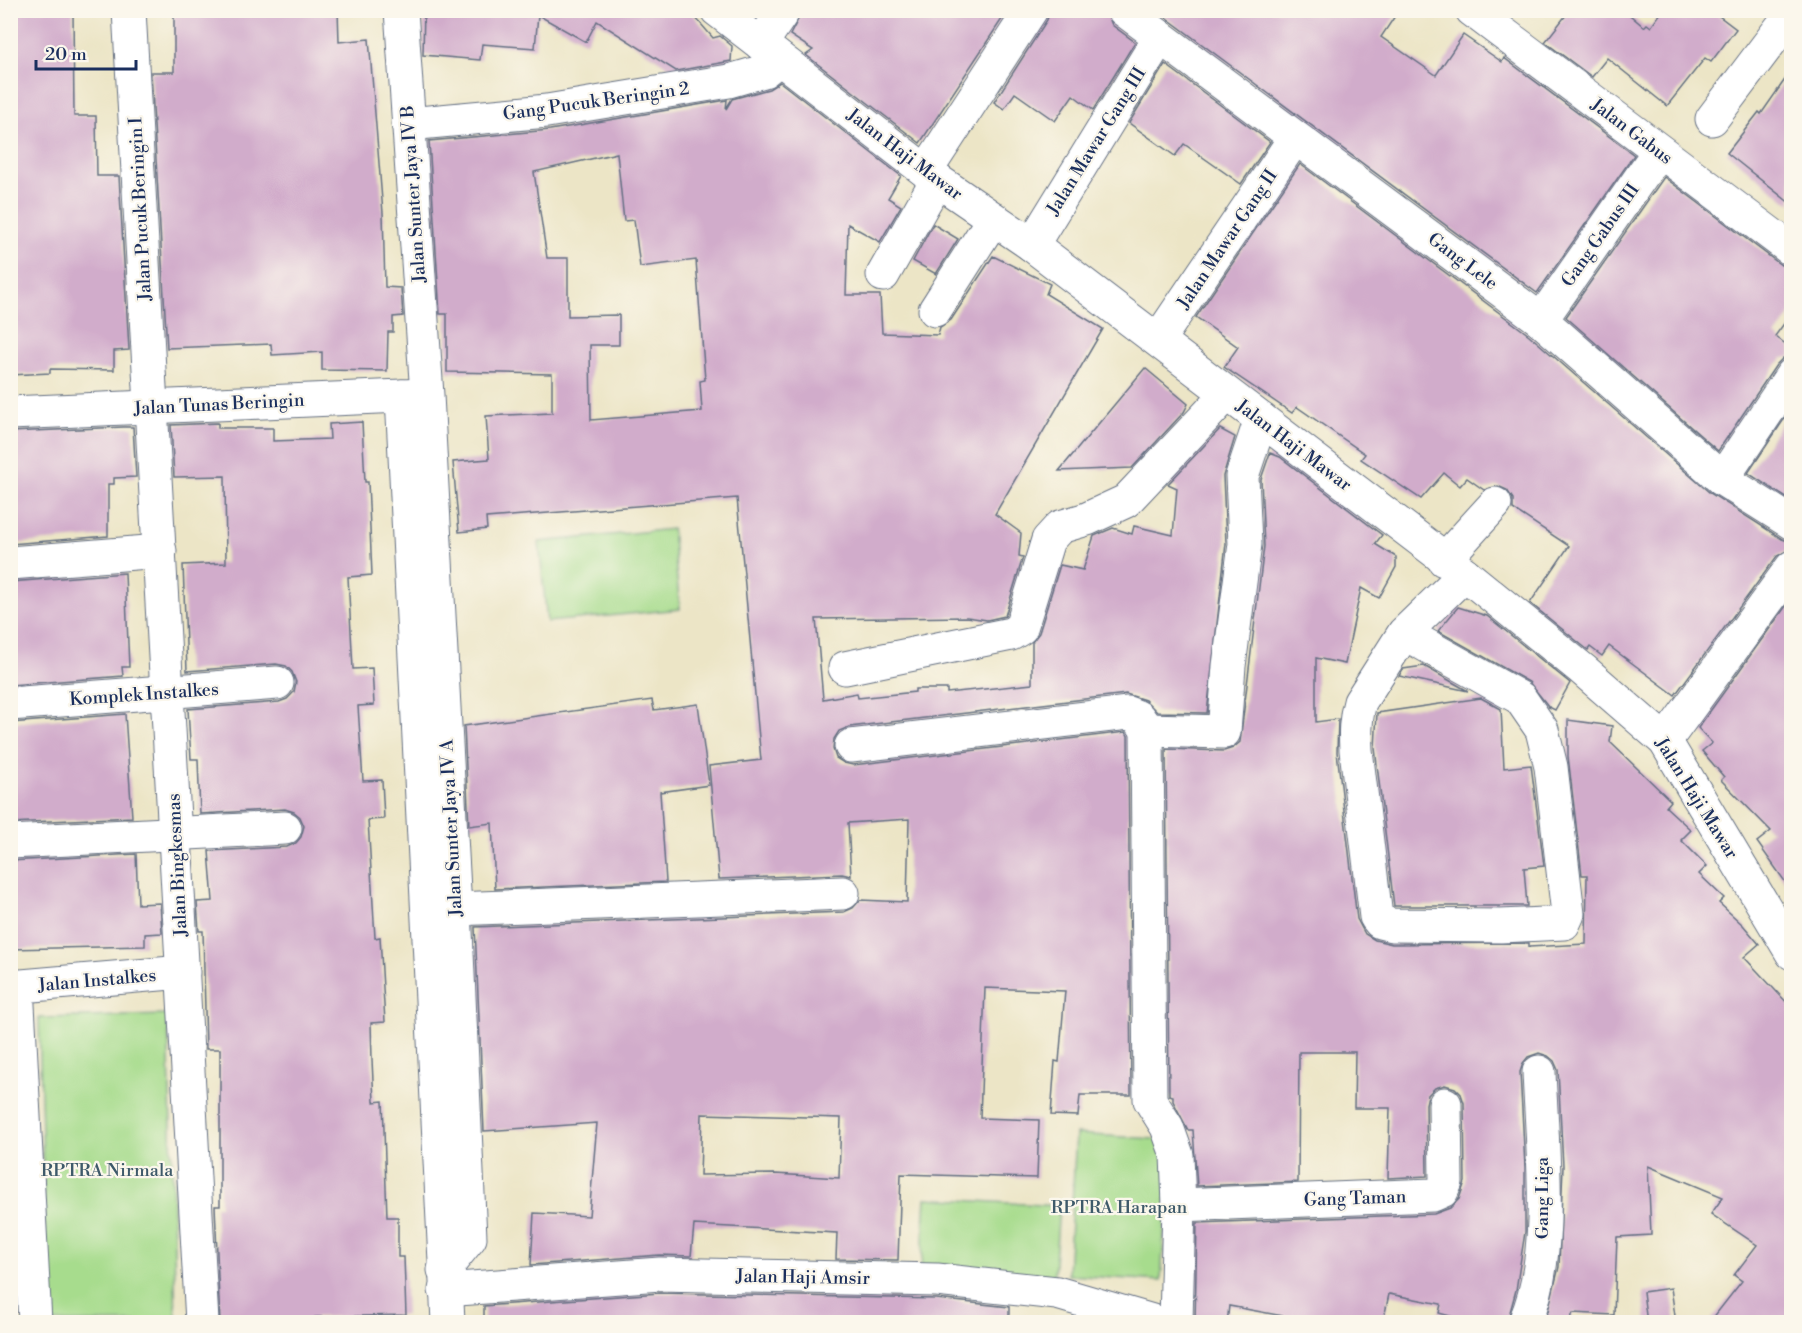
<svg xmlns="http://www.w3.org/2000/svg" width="1802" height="1333" font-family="'Libre Bodoni',serif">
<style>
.green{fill:#a7dc8d;stroke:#618676;stroke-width:1.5}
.building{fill:#d1accb;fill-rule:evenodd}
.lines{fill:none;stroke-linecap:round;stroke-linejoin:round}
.street-casing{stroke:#646f82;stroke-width:35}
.secondary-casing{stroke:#646f82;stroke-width:35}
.street{stroke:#fff;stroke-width:33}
.secondary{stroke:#fff;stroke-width:33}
.labels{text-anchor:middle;stroke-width:4.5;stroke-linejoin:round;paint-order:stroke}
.street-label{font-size:18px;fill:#1b2f5e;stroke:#fbf7ec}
.park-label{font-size:18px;fill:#3e5a6a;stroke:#fbf7ec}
</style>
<rect width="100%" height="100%" fill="#fbf7ec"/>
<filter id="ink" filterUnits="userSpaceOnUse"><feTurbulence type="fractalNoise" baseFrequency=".0167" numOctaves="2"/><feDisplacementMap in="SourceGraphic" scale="12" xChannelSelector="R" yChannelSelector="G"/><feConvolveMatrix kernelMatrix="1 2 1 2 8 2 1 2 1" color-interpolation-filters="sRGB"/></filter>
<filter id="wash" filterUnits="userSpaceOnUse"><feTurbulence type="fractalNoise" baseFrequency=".008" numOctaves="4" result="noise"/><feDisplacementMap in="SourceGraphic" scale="24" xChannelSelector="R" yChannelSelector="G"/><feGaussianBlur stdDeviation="1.35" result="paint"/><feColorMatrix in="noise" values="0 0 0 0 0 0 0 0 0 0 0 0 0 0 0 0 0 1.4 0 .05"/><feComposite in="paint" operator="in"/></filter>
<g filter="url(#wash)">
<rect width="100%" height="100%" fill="#ece5c6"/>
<g class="green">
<path d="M672 529 680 609 547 622 539 542Z"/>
<path d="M168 1015 176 1322H47L39 1018Z"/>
<path d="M1076 1134 1170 1140 1161 1281 1068 1275Z"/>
<path d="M926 1198 1059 1206 1054 1277 921 1269Z"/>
</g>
<g id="blocks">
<g class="building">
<path d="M10 10H73L74 116H96L97 176H119L129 350 114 351V370L50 369V373L10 375V258H18L10 178Z"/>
<path d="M221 10H338L339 42 369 39 383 213 385 287 401 288 403 316 393 317V332H388L387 371 322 370V352L272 355 271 344 167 348 151 72H174V13Z"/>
<path d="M424 10H689L713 38 720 36 732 46 731 61 676 71 597 21 586 42 538 15 535 48 482 44 480 60 423 55Z"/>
<path d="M803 10H1008L920 143 806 55 813 50 790 35Z"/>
<path d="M1050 10H1106L1112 25 1135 42 1093 110 1073 95 1055 121 1015 93 1004 109 994 102 1047 20Z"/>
<path d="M1156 10H1399L1381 37 1436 75 1463 35 1502 62 1504 58 1634 155 1537 293Z"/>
<path d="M1570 10H1624L1644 27 1647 24 1651 27 1663 10H1711L1736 29 1711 62 1705 58 1667 106 1607 58 1592 77 1545 42Z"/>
<path d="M1165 64 1270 142 1241 184 1184 144 1175 156 1129 123Z"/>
<path d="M1791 71V204L1727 153 1759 112 1761 114Z"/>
<path d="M780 82 901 176 888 198 901 206 880 242 848 224 846 295H880L882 333 938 335 940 327 951 320 993 256 1050 284 1046 294 1103 329 995 514 1021 533 1019 556 1023 557 1005 616 987 620 967 617 816 619 823 699 857 693 858 698 915 692V689H947V693L1032 684V642L1039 633 1060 565 1083 570 1094 536 1113 528 1132 534 1134 526 1173 535 1177 488 1168 484 1220 429 1235 437 1223 476 1226 543 1207 713 1157 712 1145 700 1126 694 849 727 839 731 834 739 833 749 836 758 844 763 853 765 1126 732 1128 736 1131 1095H1080L1078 1116 1051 1115 1055 1061 1059 1062 1065 991 985 988 980 1118 1039 1120 1037 1178 901 1174 898 1260 836 1259 837 1233 694 1225 691 1256 659 1255 531 1265 534 1213 589 1216 597 1123 484 1131 475 927 844 912 853 908 860 900 907 902 909 819 848 823 851 876 842 874 719 879 709 766 761 760 737 498 486 518 487 529 459 532 453 462 489 459 486 416 552 413V374L447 372V314H440L429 141 550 130 727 100 726 109 732 99 769 89ZM617 153 624 221 634 220 640 267 696 260 705 380 700 381 702 411 591 420 590 345H619V315L568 316V258H547L534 172ZM702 1114 841 1118 839 1178 775 1174 700 1175Z"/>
<path d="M1300 164 1529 335 1710 493 1782 539 1791 542V549L1777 556 1675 695 1609 646 1602 656 1590 647 1588 650 1530 603 1569 546 1513 509V499L1507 490 1498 486 1484 490 1467 478 1460 486 1444 473 1421 499 1361 459 1365 454 1297 407 1292 413 1224 367 1238 347 1196 317Z"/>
<path d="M1664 177 1781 265 1791 268V314L1775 336 1791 348V357L1783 358 1776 365 1718 451 1566 317Z"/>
<path d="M933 224 958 239 936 274 913 261Z"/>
<path d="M1145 368 1188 404 1184 412 1132 468 1059 471Z"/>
<path d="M1791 409V501L1748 473Z"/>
<path d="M362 422 365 482H368L372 575 348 577 353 669 372 668 374 705 358 706 363 781 382 780 384 819 368 820 375 938 380 937 385 1022 371 1023 372 1060 374 1102 383 1101 387 1217H398V1257H404L406 1315 315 1317V1323H220L215 1206H220V1049H206L203 931H199L197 902 213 901 209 851 287 847 296 843 301 837 304 826 300 817 294 812 285 809 200 814 198 759H191L188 709 279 702 287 699 294 692 296 682 292 672 286 666 276 664 187 671 183 565 226 563 225 476 174 477 171 425 218 423V428H273V441L330 439 329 424Z"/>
<path d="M124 427H133L136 477 114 478V484H108V536L10 544V432Z"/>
<path d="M1270 453 1280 457 1382 535 1375 544 1396 557V567L1379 598 1361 588 1345 664 1316 658V722L1338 719 1337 752 1357 919 1365 934 1375 940 1392 944 1529 943V947L1586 944 1587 875H1582L1568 756V720L1612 726 1610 742 1671 801 1666 807 1691 830 1681 840 1707 866 1699 874 1724 898 1719 903 1743 925 1759 944 1744 957 1791 1007V1323H1709L1742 1281 1734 1275 1757 1245 1711 1214 1723 1197 1648 1166 1651 1235 1617 1237 1614 1315 1573 1313 1569 1323H1545L1559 1267 1563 1166 1558 1070 1554 1061 1548 1056 1539 1053 1528 1057 1523 1063 1520 1072 1525 1167V1232L1516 1290 1507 1323H1475L1439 1313 1441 1304 1389 1294 1383 1323H1320L1229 1306 1227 1323H1195L1197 1223 1434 1214 1450 1208 1459 1199 1465 1182 1464 1103 1461 1094 1455 1088 1445 1085 1435 1088 1428 1095 1426 1104 1427 1176 1388 1178 1390 1108H1354L1355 1052H1299L1298 1182 1197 1186 1193 1130H1188L1173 1101V1096L1169 1095 1166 749 1224 751 1233 748 1240 742 1264 546 1261 479Z"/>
<path d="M125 573 129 667H122L123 676 10 685V582Z"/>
<path d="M1791 599V890L1757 842 1771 831 1721 780 1724 777 1702 751 1712 743 1698 728Z"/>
<path d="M1458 607 1487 616 1570 683 1555 710 1549 707 1529 682 1438 631Z"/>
<path d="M1424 666 1468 691 1399 676 1403 669Z"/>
<path d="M1481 698 1501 709 1504 768 1531 765 1544 866 1524 868 1527 906H1394L1375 748 1377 713Z"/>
<path d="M652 700 654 710 698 704 709 785 660 792 666 882 495 889 492 823 469 826 464 726Z"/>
<path d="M125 714 132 817 10 823V723Z"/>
<path d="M136 854 138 904 160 903 162 933 145 934V946L10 949V861Z"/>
<path d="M1671 1288 1676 1323H1647L1643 1292Z"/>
<path d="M660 1293 936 1299 1009 1307V1323H484V1306Z"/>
</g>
</g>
</g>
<g filter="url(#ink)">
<use href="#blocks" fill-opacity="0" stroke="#646f82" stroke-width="1.5"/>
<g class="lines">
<g class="street-casing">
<g id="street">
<path d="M129 10 202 1322"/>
<path d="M401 10 427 395 455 909 470 1238 444 1270"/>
<path d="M1124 10 1541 320 1722 479 1792 523"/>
<path d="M1472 10 1792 250"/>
<path d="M761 44 784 10"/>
<path d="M1712 119 1792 13"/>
<path d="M408 124 547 111 729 81 764 71 779 59"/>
<path d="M926 171 1031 10"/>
<path d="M1032 245 1160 37"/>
<path d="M883 275 937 180"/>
<path d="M935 310 993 219"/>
<path d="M1541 320 1659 151"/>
<path d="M1158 340 1295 138"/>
<path d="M402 396 448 1322"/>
<path d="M10 413 425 395"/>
<path d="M1722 479 1792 375"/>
<path d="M1444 560 1495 504"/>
<path d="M10 563 160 551"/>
<path d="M1404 633 1520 698 1542 730 1551 767 1568 914 1564 923 1501 926 1392 925 1380 922 1376 917 1356 750C1355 733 1355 719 1360 702L1404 633 1465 574"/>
<path d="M845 668 1011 634 1021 628 1048 540 1060 527 1087 519 1126 501 1227 394"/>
<path d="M10 704 277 683"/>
<path d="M1665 741 1792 567"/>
<path d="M851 746 1128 713 1138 717 1147 730"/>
<path d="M10 842 285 828"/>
<path d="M455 909 843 893"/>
<path d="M17 986 35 1322"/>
<path d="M10 987 183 972"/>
<path d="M1179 1205 1433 1195 1442 1191 1446 1182 1445 1104"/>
<path d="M445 1290 660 1274 937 1280 1057 1293 1156 1322"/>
<path d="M1176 1322 1179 1205 1177 1155 1167 1127 1150 1100 1147 730 1224 732 1229 666 1245 544 1242 476 1261 419"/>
<path d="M1525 1322C1555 1255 1542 1146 1539 1072"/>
</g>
</g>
<g class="secondary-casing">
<path id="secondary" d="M717 10 937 180 1032 245 1465 574 1582 669 1665 741 1792 953"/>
</g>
<use href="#street" class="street"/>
<use href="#secondary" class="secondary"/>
</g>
</g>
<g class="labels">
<g class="street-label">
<text transform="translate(596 101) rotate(-8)" y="6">Gang Pucuk Beringin 2</text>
<text transform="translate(1632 131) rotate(37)" y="6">Jalan Gabus</text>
<text transform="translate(1096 141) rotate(-58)" y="6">Jalan Mawar Gang III</text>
<text transform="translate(905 154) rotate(37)" y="6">Jalan Haji Mawar</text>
<text transform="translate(413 194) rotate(-94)" y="6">Jalan Sunter Jaya IV B</text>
<text transform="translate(140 209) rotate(-93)" y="6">Jalan Pucuk Beringin I</text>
<text transform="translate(1600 235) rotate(-55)" y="6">Gang Gabus III</text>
<text transform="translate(1227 239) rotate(-56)" y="6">Jalan Mawar Gang II</text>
<text transform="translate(1463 261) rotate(37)" y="6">Gang Lele</text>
<text transform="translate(219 404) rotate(-3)" y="6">Jalan Tunas Beringin</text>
<text transform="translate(1294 445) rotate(37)" y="6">Jalan Haji Mawar</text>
<text transform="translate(144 694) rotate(-4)" y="6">Komplek Instalkes</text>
<text transform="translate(1697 798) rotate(58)" y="6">Jalan Haji Mawar</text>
<text transform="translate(451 828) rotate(-93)" y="6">Jalan Sunter Jaya IV A</text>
<text transform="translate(177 865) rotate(-93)" y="6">Jalan Bingkesmas</text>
<text transform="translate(97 980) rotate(-5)" y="6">Jalan Instalkes</text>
<text transform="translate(1355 1198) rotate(-2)" y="6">Gang Taman</text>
<text transform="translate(1542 1198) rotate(-90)" y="6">Gang Liga</text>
<text transform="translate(803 1277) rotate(1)" y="6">Jalan Haji Amsir</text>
</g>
<g class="park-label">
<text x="107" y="1176">RPTRA Nirmala</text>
<text x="1119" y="1213">RPTRA Harapan</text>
</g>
</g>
<rect width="1802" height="1333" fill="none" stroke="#fbf7ec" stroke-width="36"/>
<path d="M36 60v9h100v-9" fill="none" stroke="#1b2f5e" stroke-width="3"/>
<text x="45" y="60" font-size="18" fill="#1b2f5e" stroke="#fbf7ec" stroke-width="4.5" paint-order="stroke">20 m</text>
</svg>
